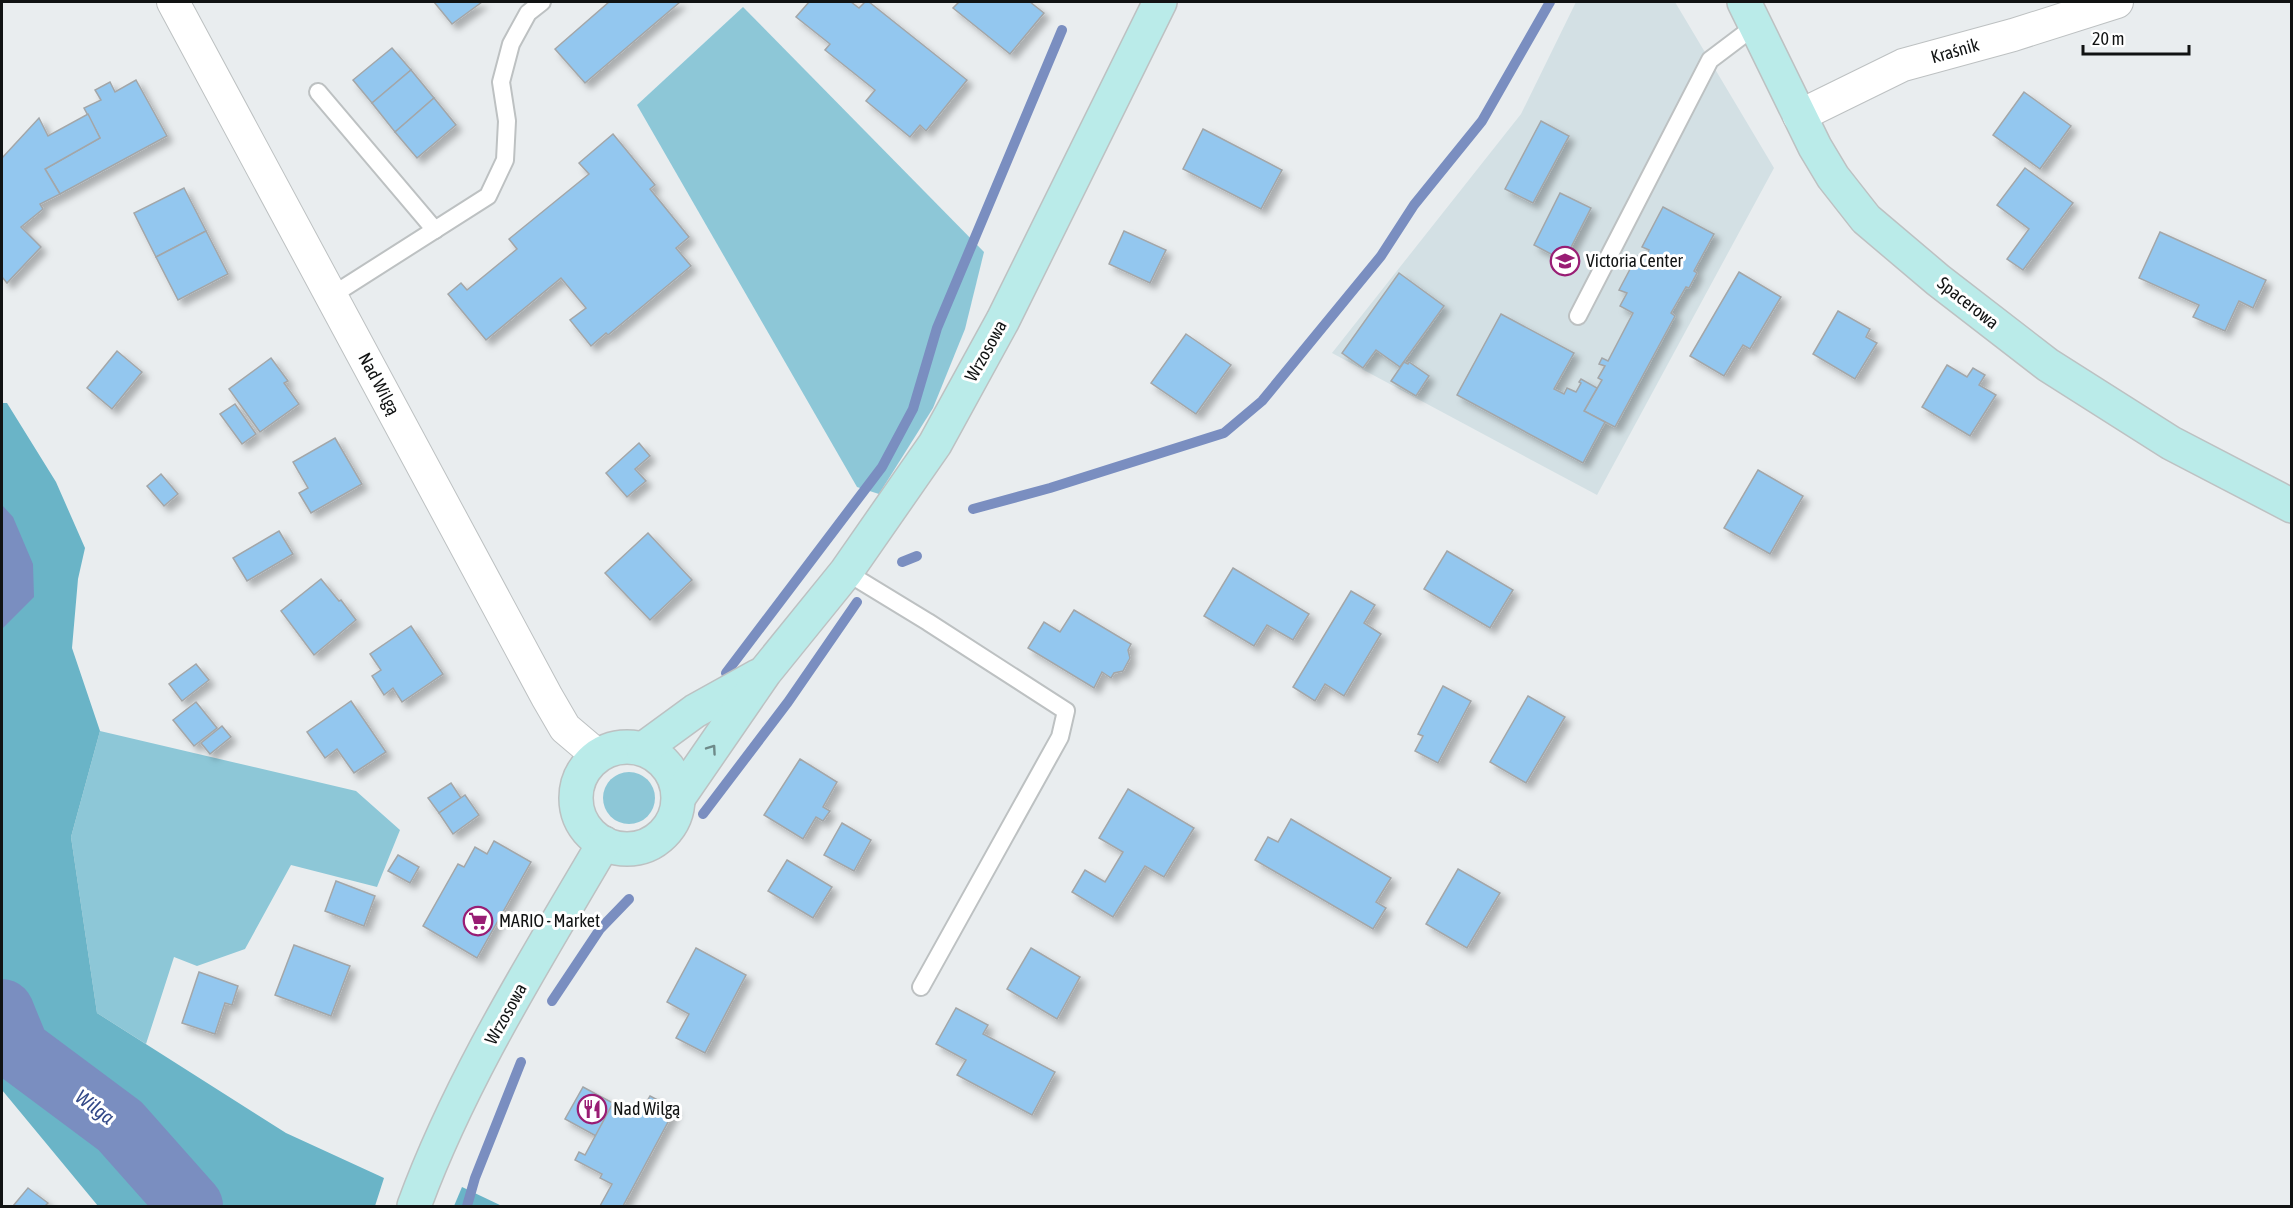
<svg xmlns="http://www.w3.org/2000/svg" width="2293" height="1208" font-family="'Asap Condensed',sans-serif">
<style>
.built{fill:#d3e0e4}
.green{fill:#8dc7d7}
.forest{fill:#6ab4c7}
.water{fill:#7a8ec0}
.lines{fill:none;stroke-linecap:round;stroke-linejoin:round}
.stream{stroke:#7a8ec0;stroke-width:10}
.river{stroke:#7a8ec0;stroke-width:64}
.building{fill:#93c7ef;stroke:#a3a6a8;stroke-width:1.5;filter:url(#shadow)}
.lane-casing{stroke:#bdc1c2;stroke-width:20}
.street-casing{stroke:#bdc1c2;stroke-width:34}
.secondary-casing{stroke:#bdc1c2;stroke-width:36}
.lane{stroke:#fff;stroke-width:16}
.street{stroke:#fff;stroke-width:32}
.secondary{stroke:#baebe9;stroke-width:33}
.oneway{stroke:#6e8a89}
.labels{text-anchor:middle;stroke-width:6;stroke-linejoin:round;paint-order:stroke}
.street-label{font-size:18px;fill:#111313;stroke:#fff}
.poi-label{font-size:18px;fill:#111313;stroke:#fff;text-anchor:start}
.water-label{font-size:20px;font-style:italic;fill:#324988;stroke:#fff}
</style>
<defs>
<filter id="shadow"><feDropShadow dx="5.5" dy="5.5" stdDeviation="3" flood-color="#0004"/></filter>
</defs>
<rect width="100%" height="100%" fill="#e9edef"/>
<path class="built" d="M1576 2H1675L1774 168 1597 495 1332 353 1521 114Z"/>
<g class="green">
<path d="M743 7 984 252 965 329 933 408 879 494 857 487 637 105Z"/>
<path d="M100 731 356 791 400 830 377 887 291 865 245 949 197 966 174 957 146 1044 97 1013 71 837Z"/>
<circle cx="629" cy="798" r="26"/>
</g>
<g class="forest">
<path d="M2 403H7L56 482 85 548 78 579 72 648 100 731 71 837 97 1013 286 1133 384 1178 375 1206H98L2 1090Z"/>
<path d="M462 1187 502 1206H454Z"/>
</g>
<path class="water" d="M2 505 13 517 33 564 34 597 2 629Z"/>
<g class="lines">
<g class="stream">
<path d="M973 509 1050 488 1224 433 1262 401 1381 256 1414 205 1482 121 1550 2"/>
<path d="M902 562 917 556"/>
<path d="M726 673 882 467 913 409 937 328 1062 30"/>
<path d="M703 814 788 702 857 602"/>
<path d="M552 1001 600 929 629 899"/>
<path d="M467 1206 475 1178 521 1062"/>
</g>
<path class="river" d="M2 1011 18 1050 120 1126 191 1206"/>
</g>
<g class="building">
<path d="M434 2H482L452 24Z"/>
<path d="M609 2H680L585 83 555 49Z"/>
<path d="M809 2H851L859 8 865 2H869L967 80 926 131 920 125 910 137 866 101 875 90 825 50 830 44 796 17Z"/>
<path d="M959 2H1030L1044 13 1010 54 953 8Z"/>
<path d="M392 48 411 70 372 103 353 80Z"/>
<path d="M411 70 434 98 395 132 372 103Z"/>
<path d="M136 80 167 136 60 194 45 169 100 138 84 108 101 100 95 90 110 82 115 92Z"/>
<path d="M2024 92 2071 126 2040 169 1993 135Z"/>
<path d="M434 98 456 125 417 158 395 132Z"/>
<path d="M88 114 100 138 45 169 60 194 40 204 43 209 21 227 41 247 7 283 2 277V158L39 118 48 136Z"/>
<path d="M1541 121 1569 136 1533 203 1505 189Z"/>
<path d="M1203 129 1282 170 1261 209 1183 169Z"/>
<path d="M613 134 655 185 650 189 689 237 676 248 691 266 608 335 606 333 591 346 570 320 586 308 561 278 486 340 448 294 461 283 467 290 517 249 509 239 589 174 579 163Z"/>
<path d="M2025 168 2073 203 2023 270 2007 259 2029 229 1997 205Z"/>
<path d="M184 188 206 231 156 257 134 213Z"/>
<path d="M1560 193 1591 208 1564 261 1534 245Z"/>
<path d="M1663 207 1714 234 1694 271 1697 273 1689 288 1686 287 1671 313 1675 316 1615 427 1584 411 1602 380 1598 378 1605 366 1599 364 1602 358 1608 361 1633 313 1620 306 1627 293 1619 290 1637 256 1644 260 1649 250 1642 247Z"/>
<path d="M206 231 228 274 178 300 156 257Z"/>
<path d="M1124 231 1166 250 1150 283 1109 264Z"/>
<path d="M2160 232 2266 280 2253 308 2239 301 2225 331 2193 317 2199 305 2139 278Z"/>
<path d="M1739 272 1781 297 1750 349 1743 345 1724 376 1690 356Z"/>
<path d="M1399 273 1444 306 1400 367 1376 350 1363 368 1342 353Z"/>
<path d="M1838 311 1870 329 1866 337 1877 343 1855 379 1813 354Z"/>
<path d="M1501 314 1574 353 1554 389 1564 394 1567 388 1576 392 1581 383 1579 382 1581 379 1597 388 1584 411 1605 422 1583 463 1457 395Z"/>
<path d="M1186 334 1231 365 1196 414 1151 383Z"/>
<path d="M117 351 142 372 112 409 87 388Z"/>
<path d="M271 358 288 381 284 383 299 404 260 432 229 389Z"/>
<path d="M1404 362 1408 364 1409 362 1429 376 1416 396 1391 381Z"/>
<path d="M1947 365 1967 377 1973 368 1985 375 1979 385 1996 395 1970 436 1922 407Z"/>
<path d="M235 404 256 434 242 444 220 414Z"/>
<path d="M335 438 362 484 311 513 299 493 308 488 293 462Z"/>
<path d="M639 443 650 456 635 469 646 481 627 497 606 473Z"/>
<path d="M1758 470 1803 496 1770 554 1724 528Z"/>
<path d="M161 474 178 494 164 506 147 486Z"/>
<path d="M279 531 293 554 247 581 233 558Z"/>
<path d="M648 533 692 580 650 620 605 573Z"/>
<path d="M1447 551 1513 590 1490 628 1424 589Z"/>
<path d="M1233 568 1309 614 1293 640 1267 625 1254 646 1204 616Z"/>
<path d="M321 579 339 601 341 600 356 620 314 655 281 611Z"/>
<path d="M1351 591 1375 605 1364 623 1381 634 1344 696 1325 684 1315 701 1293 687Z"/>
<path d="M1074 610 1131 644 1128 650 1130 658 1123 671 1114 673 1111 678 1102 672 1094 688 1028 648 1044 622 1060 632Z"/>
<path d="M411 626 443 674 402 702 393 688 384 695 372 676 381 670 370 654Z"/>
<path d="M196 664 209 680 182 701 169 684Z"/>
<path d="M1443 686 1471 701 1438 763 1415 751 1423 736 1418 734Z"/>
<path d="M1528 696 1565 717 1526 783 1490 762Z"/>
<path d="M351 701 386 752 354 773 337 749 325 758 307 732Z"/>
<path d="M196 702 217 728 194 746 173 720Z"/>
<path d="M222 726 231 737 210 754 201 743Z"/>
<path d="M800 759 837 782 823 807 830 811 823 821 816 817 803 839 764 815Z"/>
<path d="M451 783 461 798 439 813 428 798Z"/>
<path d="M1128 789 1194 828 1164 877 1145 866 1113 917 1072 892 1085 870 1105 882 1123 852 1099 838Z"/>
<path d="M465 795 479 815 453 834 439 813Z"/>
<path d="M1291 819 1391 878 1376 902 1386 908 1373 929 1255 860 1268 837 1278 842Z"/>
<path d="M842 823 871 840 854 871 824 855Z"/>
<path d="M494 841 531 862 477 958 423 926 458 864 464 867 475 847 487 854Z"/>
<path d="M398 855 419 867 410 883 388 871Z"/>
<path d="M787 860 832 887 813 918 768 891Z"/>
<path d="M1458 869 1500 893 1467 948 1426 924Z"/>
<path d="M336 881 375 896 364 926 325 911Z"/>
<path d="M294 945 350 966 331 1016 275 995Z"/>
<path d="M696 948 746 975 705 1053 676 1038 689 1014 667 1002Z"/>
<path d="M1031 948 1080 977 1057 1019 1007 989Z"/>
<path d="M199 972 238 986 232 1005 225 1003 215 1034 182 1023Z"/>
<path d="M956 1008 988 1025 983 1034 1055 1072 1032 1115 957 1075 966 1060 936 1044Z"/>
<path d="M583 1087 613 1103 596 1136 565 1119Z"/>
<path d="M650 1096 675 1109 623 1206H600L612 1184 600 1178 602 1174 575 1160 579 1152 585 1155 613 1103 638 1117Z"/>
<path d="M28 1188 48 1203 45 1206H13Z"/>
</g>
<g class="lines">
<g class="lane-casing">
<g id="lane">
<path d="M318 92 435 230"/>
<path d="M331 296 488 196 505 160 507 121 501 82 511 44 528 13 542 2"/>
<path d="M1578 316 1710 60 1755 26"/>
<path d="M846 572 928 622 1066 711 1060 737 921 987"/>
</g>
</g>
<g class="street-casing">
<g id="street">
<path d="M173 2 547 697 565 728 598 756"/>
<path d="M1799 116 1903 65 2013 35 2117 2"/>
</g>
</g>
<g class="secondary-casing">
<g id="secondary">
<path d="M1744 2 1815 147 1833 177 1866 219 1938 280 2048 365 2171 443 2292 506"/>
<circle cx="627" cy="798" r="51"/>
<path d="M643 749 695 711 758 676"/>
<path d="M679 797 765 672 846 572 935 444 1003 320 1160 2"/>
<path d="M414 1206C461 1078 535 961 604 843"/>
</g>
</g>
<use href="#lane" class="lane"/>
<use href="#street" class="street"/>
<use href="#secondary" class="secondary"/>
</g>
<defs><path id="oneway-chevron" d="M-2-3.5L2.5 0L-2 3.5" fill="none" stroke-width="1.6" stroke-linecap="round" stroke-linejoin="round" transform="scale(1.5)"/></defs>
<use class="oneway" href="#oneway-chevron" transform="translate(712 749) rotate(-55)"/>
<defs>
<g id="school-ring" transform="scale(1.5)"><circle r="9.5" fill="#fff" stroke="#991d74" stroke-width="1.5"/><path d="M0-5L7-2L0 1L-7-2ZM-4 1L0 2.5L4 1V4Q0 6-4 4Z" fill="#991d74"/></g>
<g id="supermarket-ring" transform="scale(1.5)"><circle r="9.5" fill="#fff" stroke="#991d74" stroke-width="1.5"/><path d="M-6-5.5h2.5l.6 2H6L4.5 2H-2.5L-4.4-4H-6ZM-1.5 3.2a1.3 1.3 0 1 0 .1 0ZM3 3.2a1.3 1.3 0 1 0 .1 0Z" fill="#991d74"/></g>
<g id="restaurant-ring" transform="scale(1.5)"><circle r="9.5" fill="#fff" stroke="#991d74" stroke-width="1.5"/><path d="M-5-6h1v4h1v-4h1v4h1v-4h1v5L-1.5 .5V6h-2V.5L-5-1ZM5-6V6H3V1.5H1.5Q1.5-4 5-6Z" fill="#991d74"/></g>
</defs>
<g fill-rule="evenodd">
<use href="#school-ring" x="1565" y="261"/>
<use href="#supermarket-ring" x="478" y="921"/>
<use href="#restaurant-ring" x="592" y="1109"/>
</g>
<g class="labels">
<g class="street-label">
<text transform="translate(1955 51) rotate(-16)" y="6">Kraśnik</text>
<text transform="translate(1968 303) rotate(38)" y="6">Spacerowa</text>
<text transform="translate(986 351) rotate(-61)" y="6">Wrzosowa</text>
<text transform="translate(379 384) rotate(62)" y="6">Nad Wilgą</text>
<text transform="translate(506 1014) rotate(-61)" y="6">Wrzosowa</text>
</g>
<g class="poi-label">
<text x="1586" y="267">Victoria Center</text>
<text x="499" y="927">MARIO - Market</text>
<text x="613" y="1115">Nad Wilgą</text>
</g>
<g class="water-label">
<text transform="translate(95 1107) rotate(37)" y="7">Wilga</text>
</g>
</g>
<rect width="2293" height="1208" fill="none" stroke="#111313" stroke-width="6"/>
<path d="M2083 45v9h106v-9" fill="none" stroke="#111313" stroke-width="3"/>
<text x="2092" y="45" font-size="18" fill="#111313" stroke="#ffffff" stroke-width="4.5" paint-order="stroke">20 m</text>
</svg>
